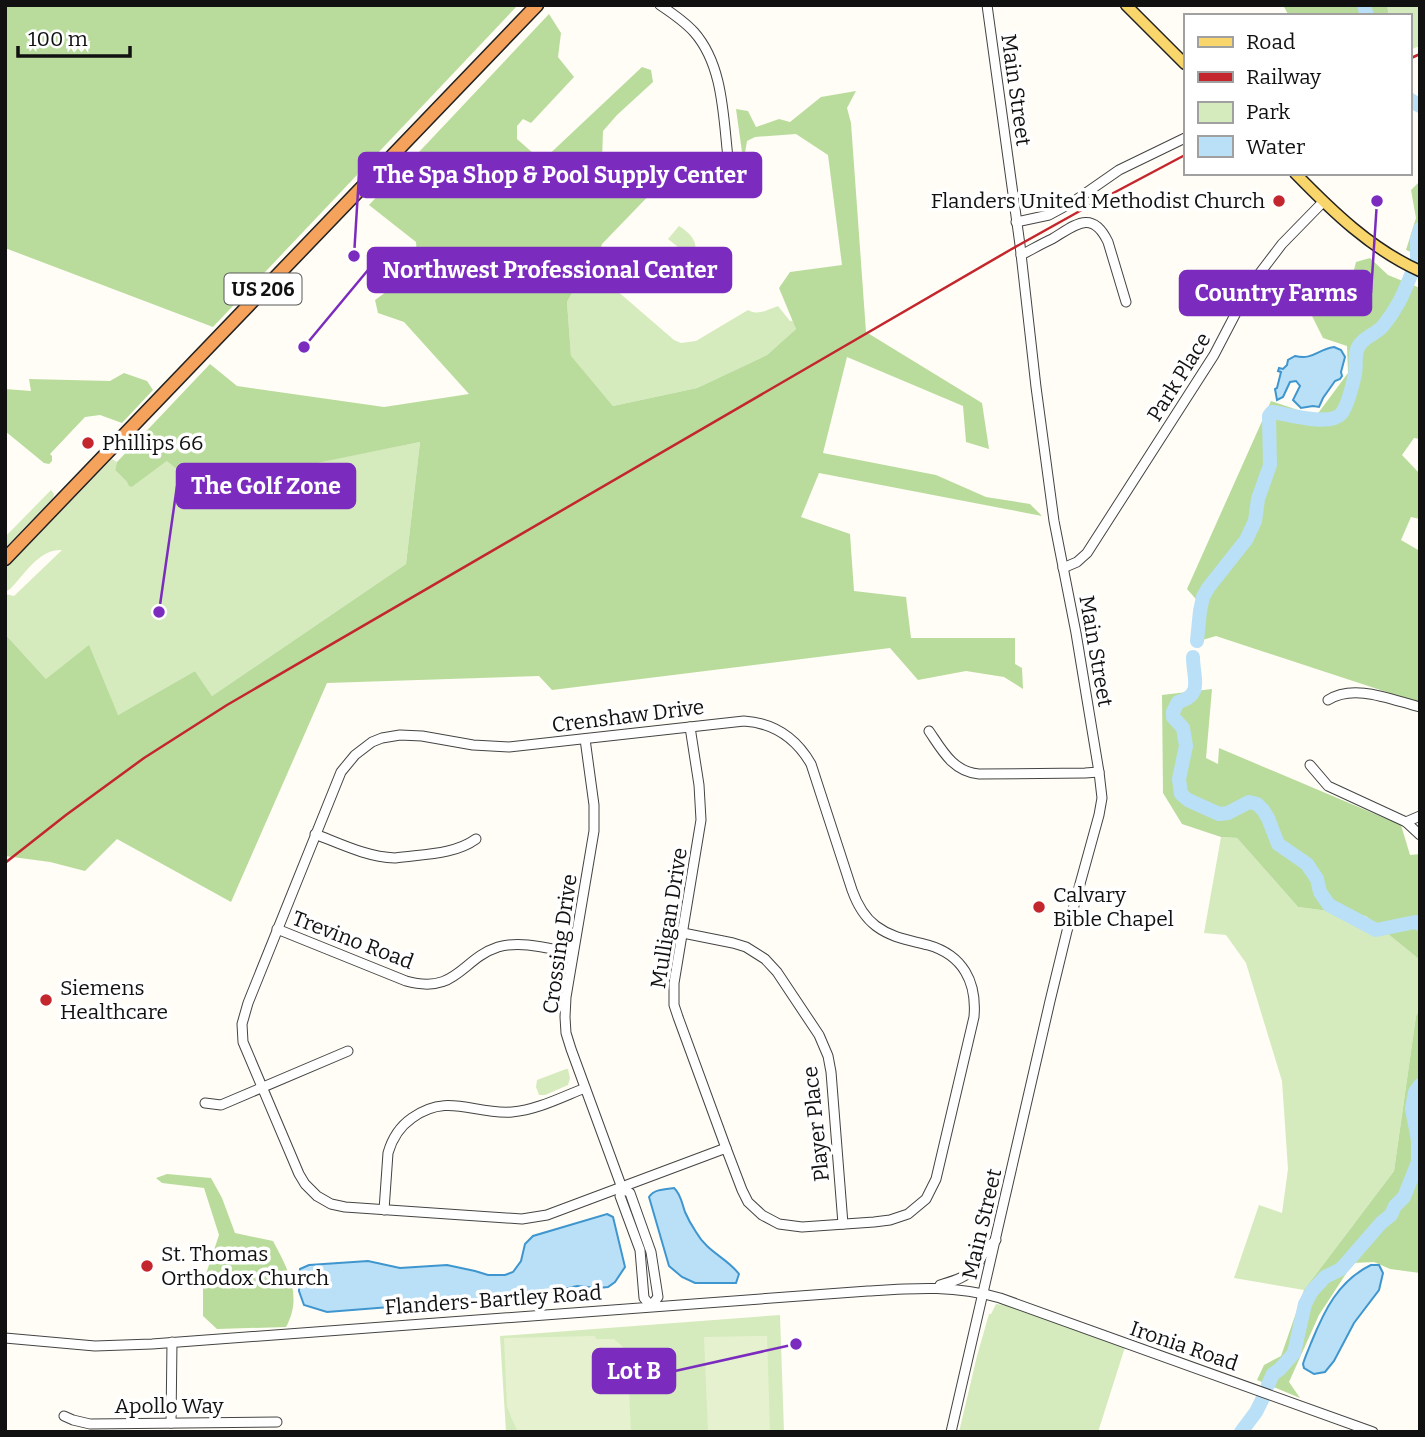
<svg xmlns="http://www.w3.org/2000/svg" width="1425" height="1437" font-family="Bitter,serif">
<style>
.green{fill:#d5ebbd}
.forest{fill:#b9dc9c}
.pitch{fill:#e6f2cf}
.water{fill:#b9e0f7;stroke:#3f96cf;stroke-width:2}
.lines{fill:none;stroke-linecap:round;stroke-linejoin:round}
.river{stroke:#b9e0f7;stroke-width:14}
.minor-casing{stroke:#444;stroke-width:11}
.major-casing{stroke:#222;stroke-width:13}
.highway-casing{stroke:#222;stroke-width:15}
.minor{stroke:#fff;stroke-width:9}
.major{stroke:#f9d66b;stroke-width:10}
.highway{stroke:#f5a25d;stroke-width:12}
.rail{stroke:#c4262e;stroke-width:2.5}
.poi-dot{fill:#c4262e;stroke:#fff;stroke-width:2.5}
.labels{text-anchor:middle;stroke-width:7;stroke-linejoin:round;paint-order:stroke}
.shield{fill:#fff;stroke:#585858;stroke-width:2}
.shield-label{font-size:19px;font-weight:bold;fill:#111}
.street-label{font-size:21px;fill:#111;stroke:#fff}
.poi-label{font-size:21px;fill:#111;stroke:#fff;text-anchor:start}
.leader{fill:none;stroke:#7b2cbf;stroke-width:2.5}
.callout-dot{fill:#7b2cbf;stroke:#fff;stroke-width:2.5}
.callout{fill:#7b2cbf;stroke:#7b2cbf;stroke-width:2.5}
.callout-label{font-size:23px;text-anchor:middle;font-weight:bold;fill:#fff}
</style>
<rect width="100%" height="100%" fill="#fffdf5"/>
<g class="green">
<path d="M1387 5H1420V46L1409 50V16H1389Z"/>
<path d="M679 226C692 234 700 244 693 259L668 239Z"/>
<path d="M601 244 603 275 608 283 674 340 681 343 696 341 748 310C759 316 766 310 778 306L790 321H793L796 329 767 355 697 388 613 406 571 357 567 302 581 277 593 273Z"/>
<path d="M420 442 406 564 212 696 195 671 118 715 46 679 5 634V594L14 596 62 550C39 549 25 574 10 589L5 592V569L112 459 117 462 115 470 132 487 167 461 329 460Z"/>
<path d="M51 490 54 494 53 498 5 548V537Z"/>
<path d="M1221 837 1237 838 1298 907 1366 916 1420 960V1009L1416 1016 1394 1171 1304 1290 1234 1278 1259 1205 1282 1213 1288 1169 1282 1081 1246 963 1226 935 1204 933Z"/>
<path d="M566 1069H568L570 1078 568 1085 545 1095H539L536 1087 537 1080Z"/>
<path d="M996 1304 1010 1306 1125 1347 1098 1432H959L977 1356 989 1314H991Z"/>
<path d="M780 1315 784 1432H506L500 1336Z"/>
</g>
<g class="forest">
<path d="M5 5H518L213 327 5 248Z"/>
<path d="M1283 5H1387L1389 16H1289Z"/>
<path d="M549 14 561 33 558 57 574 77 531 123 523 119 517 126V139L542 161 642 67 651 70 653 82 617 115 603 131 602 161 644 171 658 186 602 244 593 273 581 277 567 302 571 356 613 406 697 388 767 355 796 329 779 288 790 272 842 265 828 155 796 134 755 137 747 141 745 153 742 152 736 109 748 111 756 127 779 119 790 122 821 97 856 91 847 108 851 123 866 332 982 403 989 449 966 442 963 406 847 357 823 453 936 475 986 497 1030 504 1042 516 819 473 801 517 850 534 854 591 906 597 911 638H1015V664L1022 668 1023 689 1004 677 966 671 918 680 890 648 552 690 539 676 327 683 231 902 117 839 85 871 50 862 5 856V634L46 679 89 645 118 715 195 671 212 696 406 564 420 442 199 487 167 461 132 487 129 486 127 482 115 470 117 462 210 364 237 386 384 407 469 394 404 322 378 313 375 300 418 269 416 242 369 205Z"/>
<path d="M1420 181V255L1406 250 1416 218 1411 190Z"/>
<path d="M1370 258 1388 275 1420 288V439L1414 438 1402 455 1420 474V519L1411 517 1401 540 1420 551V703L1216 636 1199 641 1202 606 1187 589 1271 401 1316 416 1348 373 1347 346 1323 338 1311 314 1345 305 1356 262Z"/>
<path d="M124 373 147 381 153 390 122 423 100 415 85 417 50 454 52 456V461L49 464 44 463 5 431V389L31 391 29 379 110 381Z"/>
<path d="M1212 689 1206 758 1218 764 1219 748 1401 825 1410 855 1420 854V960L1366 916 1298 907 1237 838 1221 837 1182 824 1163 793 1162 695Z"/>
<path d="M1420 1009V1273L1390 1269 1374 1262 1353 1263 1319 1315 1289 1382 1300 1398 1257 1380 1264 1365 1281 1356 1304 1290 1394 1171 1416 1016Z"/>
<path d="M167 1174 211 1178 222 1198 235 1233 273 1241C288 1269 303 1296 286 1327L217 1329 203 1316V1283L219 1235 204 1188 162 1183 156 1178Z"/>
</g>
<g class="pitch">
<path d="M595 1336 596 1339H614L624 1348 625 1368H628L631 1432H518L511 1417 507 1406 504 1338Z"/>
<path d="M767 1336 770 1432H708L704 1337Z"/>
</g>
<g class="water">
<path d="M1334 347 1341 350 1345 357 1341 372 1342 376 1340 379 1335 381 1323 398 1319 407 1313 406 1301 408 1293 400 1300 386 1296 381 1290 382 1283 397 1277 400 1275 389 1277 388 1281 372 1278 371 1279 368 1283 369 1287 365 1288 360 1295 356C1314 360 1316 350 1334 347Z"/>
<path d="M674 1188C681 1194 682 1204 685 1212 688 1219 692 1226 696 1232 708 1253 726 1257 739 1274L736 1283H695L682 1277 669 1266 649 1197C654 1189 666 1189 674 1188Z"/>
<path d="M607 1214 613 1217 625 1267 615 1282 608 1287 598 1288 577 1286 540 1295 327 1312 304 1305 299 1291 300 1269 309 1265 368 1261 400 1268 447 1265 475 1271 488 1275H505L513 1272 521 1261 525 1244 533 1236Z"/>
<path d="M1371 1265H1379L1383 1273 1379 1290 1354 1323 1334 1361 1325 1372 1314 1374 1304 1368 1303 1364C1305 1357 1308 1351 1311 1343 1324 1311 1338 1281 1371 1265Z"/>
</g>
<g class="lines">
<g class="river">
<path d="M1364 5 1367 16"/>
<path d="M1409 99 1420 106"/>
<path d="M1417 260V239L1420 229"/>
<path d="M1197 641 1200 611 1203 597 1208 588 1246 540 1255 521 1258 499 1270 465 1269 416 1272 412C1287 414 1329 427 1341 414 1347 407 1353 383 1355 374 1357 363 1353 351 1361 343 1367 336 1377 333 1383 326 1397 309 1403 295 1411 275"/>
<path d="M1193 657C1193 678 1204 695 1178 702L1173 712V717L1183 728 1186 746 1179 779 1181 794 1188 800 1219 814 1228 813 1249 802 1257 804 1263 810 1268 818 1278 844 1307 864 1317 879 1320 892 1329 905 1376 930 1415 922 1420 924"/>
<path d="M1268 1385 1273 1374 1280 1369 1294 1353 1305 1304 1312 1291 1325 1277 1341 1269 1381 1223 1391 1215 1395 1206 1404 1197 1418 1162V1140L1412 1109 1415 1092 1420 1085"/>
<path d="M1241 1432 1256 1412 1263 1398"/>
</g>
<g class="minor-casing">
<g id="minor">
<path d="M660 5C672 13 684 21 694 32 725 67 723 122 729 166"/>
<path d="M1016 222 1049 215 1073 202 1119 170 1185 138"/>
<path d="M1021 255C1031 250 1041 244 1052 239 1074 226 1092 208 1108 242L1126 302"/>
<path d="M1063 568 1077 562 1087 553 1214 355 1250 286 1282 244 1323 202"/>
<path d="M1328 700C1354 683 1392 700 1420 707"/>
<path d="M744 721C774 723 796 738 811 764L852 890C857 904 864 917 876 926 892 938 909 940 928 945 963 955 977 982 974 1017L936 1179 926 1199 908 1214 890 1220 874 1222 802 1227 779 1224 762 1215 748 1202 742 1190 726 1148 547 1215 522 1219 345 1207 331 1204 317 1196 305 1184 299 1174 243 1042 242 1024 248 1003 341 772 355 755 372 742 382 738 400 735 422 736 473 745 509 747Z"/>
<path d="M690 727 699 785 701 820 674 983V1005L678 1017 726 1148"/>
<path d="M929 731C942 750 953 772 979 774L1085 773 1099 772"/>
<path d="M585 739 594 805V831L566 997 565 1017 566 1033 571 1049 622 1188 620 1196 640 1250 644 1298 651 1306"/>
<path d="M1310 765 1328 786 1406 822 1420 835"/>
<path d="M1406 822 1420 816"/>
<path d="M315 834C341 844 367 857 395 858 422 854 454 855 476 839"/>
<path d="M277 929 406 981C457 995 461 959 498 947 522 940 550 949 573 953"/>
<path d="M683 933 733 943 746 947 765 959 777 972 819 1035 828 1056 831 1072 843 1224"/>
<path d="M205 1103 221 1105 348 1051"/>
<path d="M622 1188 630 1193 651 1252 658 1297 651 1306"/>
<path d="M384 1210 388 1153C392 1139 399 1127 412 1118 448 1092 474 1115 512 1112 537 1110 562 1097 585 1088"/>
<path d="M940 1285C953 1281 966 1278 975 1267 984 1255 983 1250 996 1240"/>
<path d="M5 1338 95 1346 152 1344 868 1291C916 1288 953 1285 1000 1298L1373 1432"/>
<path d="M64 1416 73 1420 90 1424 277 1422"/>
<path d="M171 1423 172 1342"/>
<path d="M951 1432 1050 1001 1067 931 1099 815 1102 798 1099 772 1076 633 1054 521 1036 387 1020 245 987 5"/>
</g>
</g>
<g class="major-casing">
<g id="major">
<path d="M1126 5 1185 64"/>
<path d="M1295 173C1332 211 1371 249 1420 271"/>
</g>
</g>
<g class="highway-casing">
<path id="highway" d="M5 559 537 5"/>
</g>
<use href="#minor" class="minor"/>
<use href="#major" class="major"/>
<use href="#highway" class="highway"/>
<g class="rail">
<path d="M1409 59 1420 54"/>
<path d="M5 863 66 815 144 758 227 705 1010 250 1087 207 1185 155"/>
</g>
</g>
<g class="poi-dot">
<circle cx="1279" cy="201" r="7"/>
<circle cx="88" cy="443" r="7"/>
<circle cx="1039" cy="907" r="7"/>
<circle cx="46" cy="1000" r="7"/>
<circle cx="147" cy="1266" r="7"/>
</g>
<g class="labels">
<rect class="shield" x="224.5" y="273.5" width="77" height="31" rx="5"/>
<g class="shield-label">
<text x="263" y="296">US 206</text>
</g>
<g class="street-label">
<text transform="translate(1016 90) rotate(82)" y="7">Main Street</text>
<text transform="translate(1179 377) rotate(-58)" y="7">Park Place</text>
<text transform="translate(1096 651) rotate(80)" y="7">Main Street</text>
<text transform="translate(628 716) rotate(-7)" y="7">Crenshaw Drive</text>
<text transform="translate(669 918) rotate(-81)" y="7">Mulligan Drive</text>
<text transform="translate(353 940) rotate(21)" y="7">Trevino Road</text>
<text transform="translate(560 944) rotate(-82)" y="7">Crossing Drive</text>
<text transform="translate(816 1124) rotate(-96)" y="7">Player Place</text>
<text transform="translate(982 1224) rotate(-77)" y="7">Main Street</text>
<text transform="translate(493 1300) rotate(-4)" y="7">Flanders-Bartley Road</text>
<text transform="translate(1184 1346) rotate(19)" y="7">Ironia Road</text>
<text x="169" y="1413">Apollo Way</text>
</g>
<g class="poi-label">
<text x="1265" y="208" text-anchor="end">Flanders United Methodist Church</text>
<text x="102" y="450">Phillips 66</text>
<text x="1053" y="902">Calvary<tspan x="1053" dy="24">Bible Chapel</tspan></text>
<text x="60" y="995">Siemens<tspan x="60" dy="24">Healthcare</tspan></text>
<text x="161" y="1261">St. Thomas<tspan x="161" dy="24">Orthodox Church</tspan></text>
</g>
</g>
<path class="leader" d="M354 256L359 175M304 347L368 270M1377 201L1371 293M159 612L177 486M796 1344L675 1371"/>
<g class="callout-dot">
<circle cx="354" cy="256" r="7"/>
<circle cx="304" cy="347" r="7"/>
<circle cx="1377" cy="201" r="7"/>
<circle cx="159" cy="612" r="7"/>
<circle cx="796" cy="1344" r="7"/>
</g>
<g class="callout">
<rect x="359" y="153" width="402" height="44" rx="7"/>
<rect x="368" y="248" width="363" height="44" rx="7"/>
<rect x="1180" y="271" width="191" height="44" rx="7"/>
<rect x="177" y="464" width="178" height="44" rx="7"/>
<rect x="593" y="1349" width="82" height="44" rx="7"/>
</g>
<g class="callout-label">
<text x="560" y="183">The Spa Shop &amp; Pool Supply Center</text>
<text x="550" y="278">Northwest Professional Center</text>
<text x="1276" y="301">Country Farms</text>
<text x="266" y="494">The Golf Zone</text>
<text x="634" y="1379">Lot B</text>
</g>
<rect width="1425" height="1437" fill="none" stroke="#111111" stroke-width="14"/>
<rect x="1184" y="14" width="228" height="161" fill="#ffffff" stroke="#a0a0a0" stroke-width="2"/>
<rect x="1198" y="37" width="35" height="10" fill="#f9d66b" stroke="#a0a0a0" stroke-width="2"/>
<text x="1246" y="49" font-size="21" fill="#111111">Road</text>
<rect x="1198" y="72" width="35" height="10" fill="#c4262e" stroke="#a0a0a0" stroke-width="2"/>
<text x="1246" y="84" font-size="21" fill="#111111">Railway</text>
<rect x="1198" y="102" width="35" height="21" fill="#d5ebbd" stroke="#a0a0a0" stroke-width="2"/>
<text x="1246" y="119" font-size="21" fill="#111111">Park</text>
<rect x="1198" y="136" width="35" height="21" fill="#b9e0f7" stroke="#a0a0a0" stroke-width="2"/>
<text x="1246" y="154" font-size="21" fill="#111111">Water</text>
<path d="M18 46v10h112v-10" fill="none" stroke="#111111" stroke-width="3.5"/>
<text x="28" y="46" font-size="21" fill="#111111" stroke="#ffffff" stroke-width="5" paint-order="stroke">100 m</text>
</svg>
